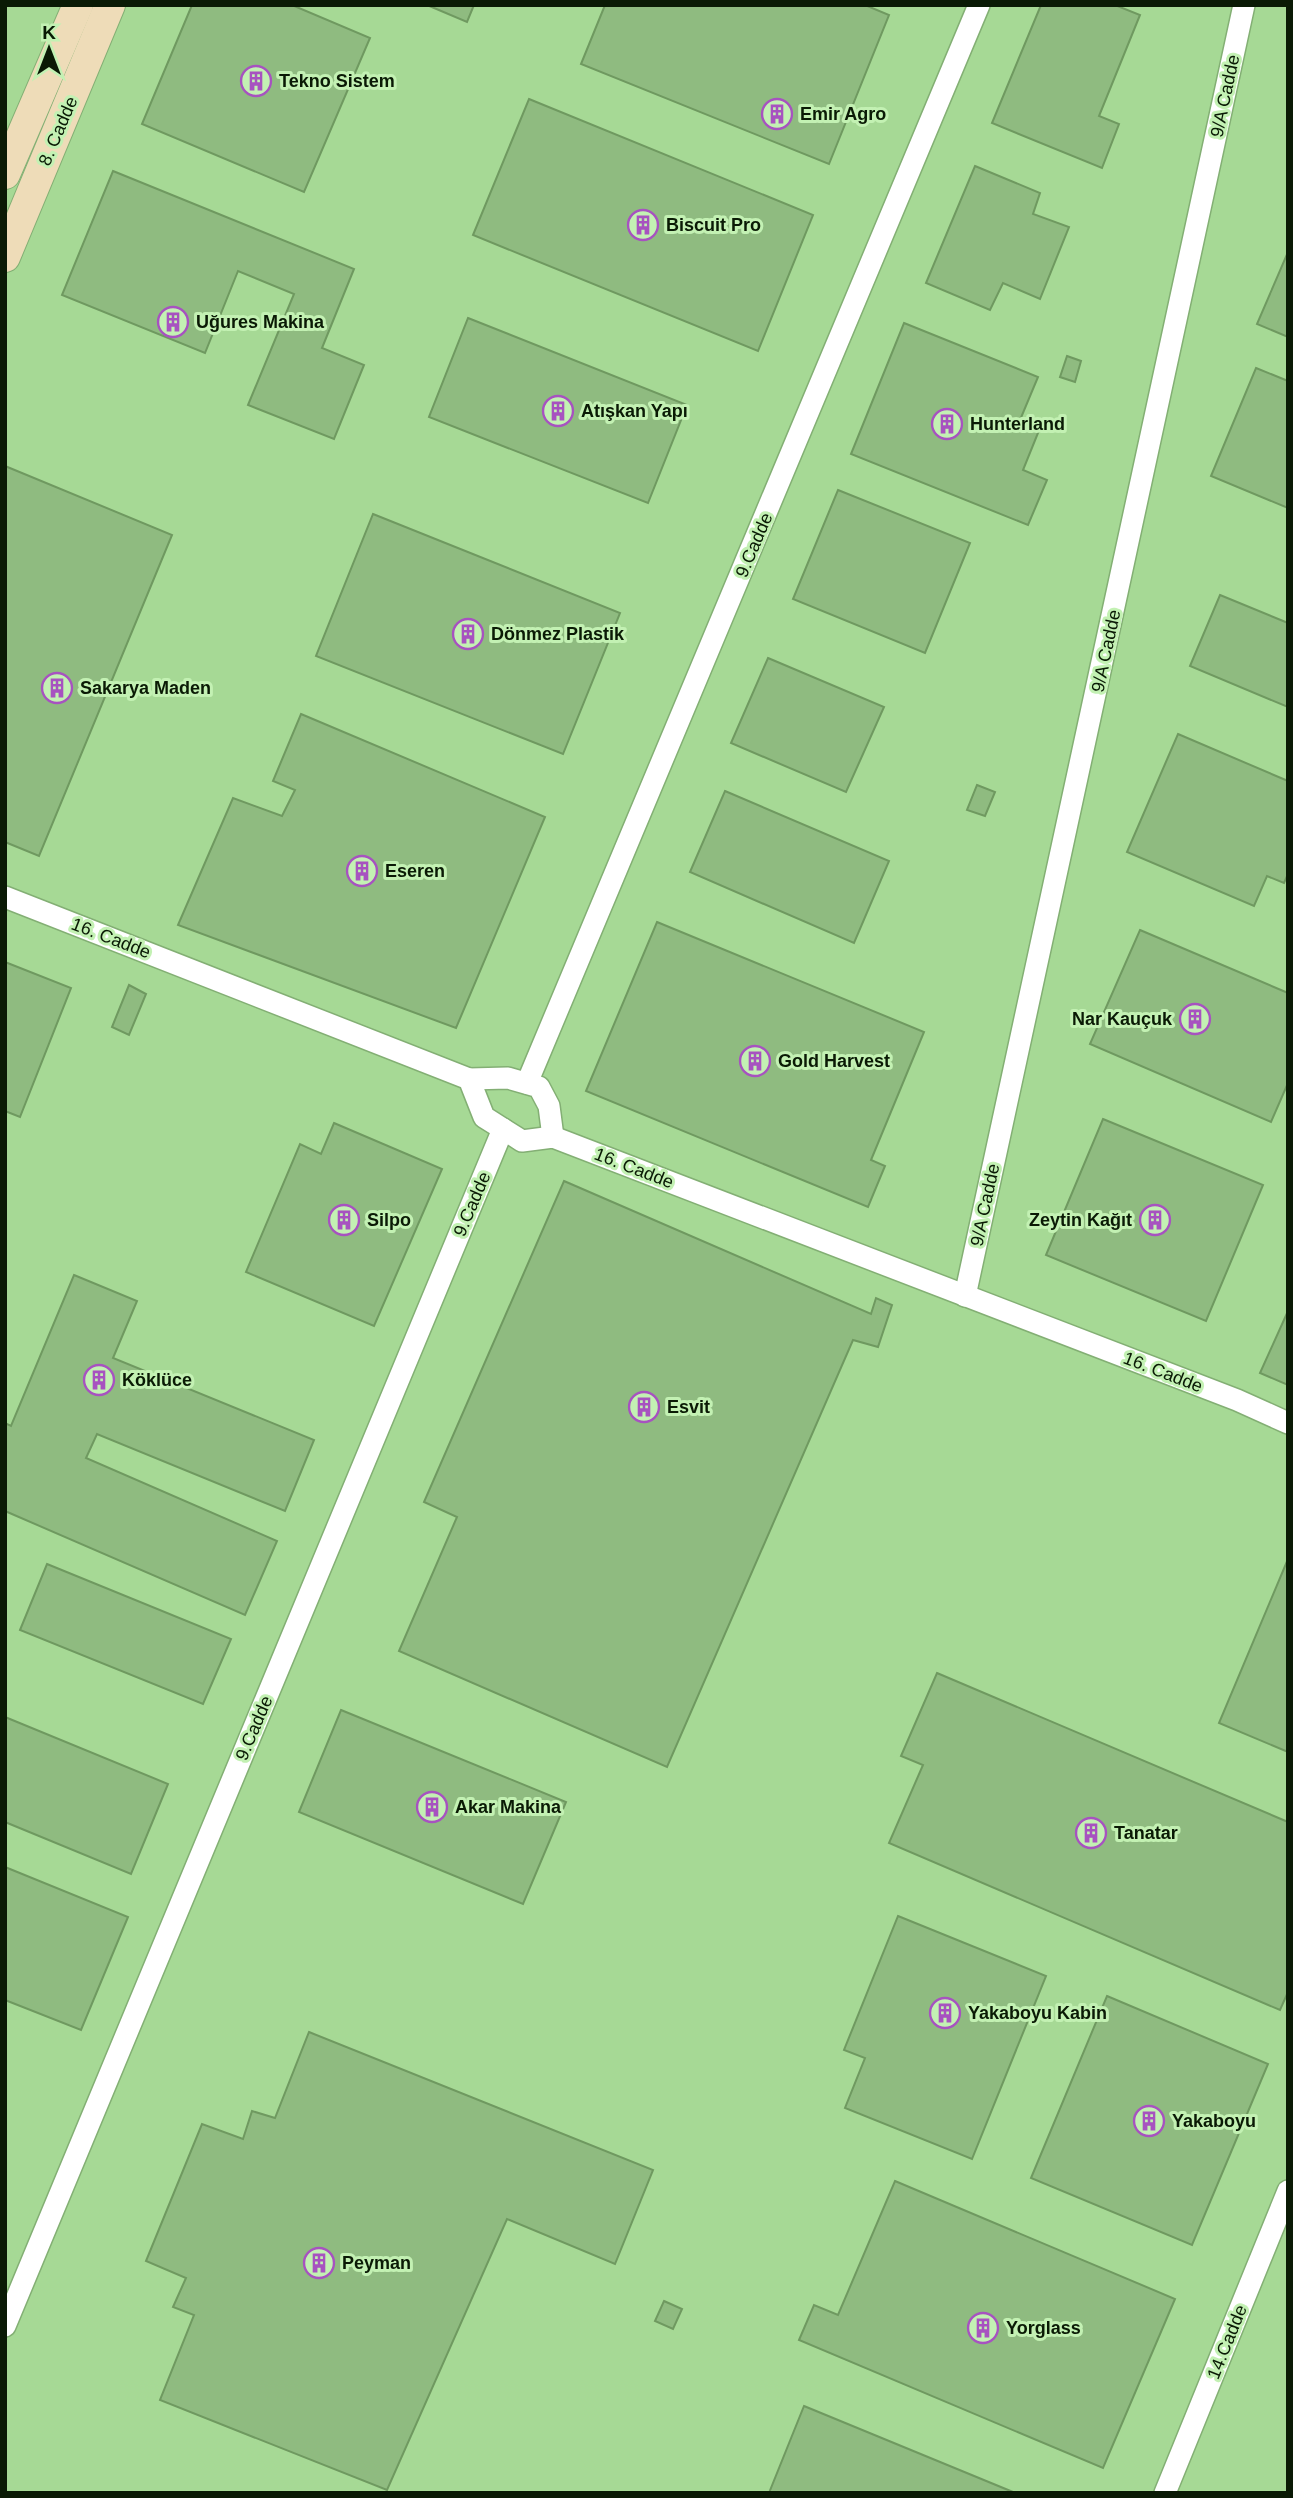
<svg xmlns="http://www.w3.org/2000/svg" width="1293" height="2498" font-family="Arial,sans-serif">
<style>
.built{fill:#a6d995}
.building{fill:#8fbb80;stroke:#6f9960;stroke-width:2}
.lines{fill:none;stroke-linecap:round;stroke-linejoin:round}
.street-casing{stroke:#83af74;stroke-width:24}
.secondary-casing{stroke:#83af74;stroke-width:32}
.street{stroke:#fff;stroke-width:21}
.secondary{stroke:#eedcb8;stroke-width:30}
.labels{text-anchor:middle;stroke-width:6;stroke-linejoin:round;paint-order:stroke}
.poi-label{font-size:18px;font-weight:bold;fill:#0a1a05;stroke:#c3f1b3;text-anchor:start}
.street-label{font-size:18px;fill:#0a1a05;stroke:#c3f1b3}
</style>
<rect width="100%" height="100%" fill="#b6e4a7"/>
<rect class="built" x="5" y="5" width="1283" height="2488"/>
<g class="building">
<path d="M192 5H292L370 38 304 192 142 124Z"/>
<path d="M427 5H474L467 22Z"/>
<path d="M605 5H865L889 15 829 164 581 64Z"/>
<path d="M1041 5H1115L1140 15 1099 116 1119 124 1102 168 992 123Z"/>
<path d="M529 99 813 215 758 351 473 235Z"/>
<path d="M975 166 1040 193 1033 214 1069 227 1040 299 1003 283 990 310 926 283Z"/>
<path d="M113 171 354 269 322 348 364 365 334 439 248 405 294 294 238 271 205 353 62 295Z"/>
<path d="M1288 252V337L1257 324Z"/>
<path d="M468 318 687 405 648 503 429 417Z"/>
<path d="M904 323 1038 377 1020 420 1040 428 1023 470 1047 480 1028 525 851 454Z"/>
<path d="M1067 356 1081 361 1075 382 1060 377Z"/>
<path d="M1256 368 1288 381V508L1211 476Z"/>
<path d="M5 466 172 535 39 856 5 842Z"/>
<path d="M838 490 970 543 925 653 793 599Z"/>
<path d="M373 514 620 613 563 754 316 656Z"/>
<path d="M1220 595 1288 623V707L1190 666Z"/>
<path d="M768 658 884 707 846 792 731 743Z"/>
<path d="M301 714 545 817 456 1028 178 925 233 798 282 816 295 790 273 781Z"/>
<path d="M1178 734 1288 781V874L1284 883 1267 876 1254 906 1127 852Z"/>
<path d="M977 785 995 792 985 816 967 810Z"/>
<path d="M725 791 889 861 854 943 690 872Z"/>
<path d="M657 922 924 1032 871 1160 885 1166 868 1207 586 1091Z"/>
<path d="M1140 930 1288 993V1083L1271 1122 1090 1044Z"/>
<path d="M5 962 71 988 20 1117 5 1111Z"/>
<path d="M129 985 146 994 129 1035 112 1027Z"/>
<path d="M1103 1119 1263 1185 1206 1321 1046 1255Z"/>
<path d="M334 1123 442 1169 374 1326 246 1272 300 1144 321 1154Z"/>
<path d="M564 1181 871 1314 876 1298 892 1305 878 1347 853 1340 667 1767 399 1651 457 1517 424 1502Z"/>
<path d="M74 1275 137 1301 113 1358 314 1440 285 1511 97 1434 86 1458 277 1541 245 1615 5 1511V1423L11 1426Z"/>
<path d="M1288 1311V1385L1260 1373Z"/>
<path d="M1288 1559V1752L1219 1723Z"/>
<path d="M47 1564 231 1639 203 1704 20 1630Z"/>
<path d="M937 1673 1288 1822V1992L1280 2010 889 1843 923 1765 901 1756Z"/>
<path d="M341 1710 566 1802 523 1904 299 1812Z"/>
<path d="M5 1717 168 1784 131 1874 5 1822Z"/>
<path d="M5 1867 128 1917 81 2030 5 2000Z"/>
<path d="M898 1916 1046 1976 972 2159 845 2108 865 2058 844 2050Z"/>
<path d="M1107 1996 1268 2064 1192 2245 1031 2178Z"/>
<path d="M309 2032 653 2170 615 2264 507 2219 387 2490 160 2400 194 2315 173 2307 186 2278 146 2261 202 2124 243 2139 252 2111 275 2118Z"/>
<path d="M895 2181 1175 2299 1103 2468 799 2340 814 2305 838 2315Z"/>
<path d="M664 2301 682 2309 673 2329 655 2321Z"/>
<path d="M804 2406 1013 2492V2493H769Z"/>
</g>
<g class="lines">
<g class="street-casing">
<g id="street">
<path d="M5 897 469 1079 484 1117 522 1141 553 1137 1237 1400 1288 1423"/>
<path d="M469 1079 508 1078 539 1087 549 1106 553 1137"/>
<path d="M527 1083 979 5"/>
<path d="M965 1296 1244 5"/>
<path d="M5 2326 503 1129"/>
<path d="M1165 2493 1288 2191"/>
</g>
</g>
<g class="secondary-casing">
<g id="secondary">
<path d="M5 174 78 5"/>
<path d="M5 257 110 5"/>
</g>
</g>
<use href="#street" class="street"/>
<use href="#secondary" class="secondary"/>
</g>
<defs>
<g id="building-ring" transform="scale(1.575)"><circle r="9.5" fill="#c3f1b3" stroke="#a752c0" stroke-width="1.5"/><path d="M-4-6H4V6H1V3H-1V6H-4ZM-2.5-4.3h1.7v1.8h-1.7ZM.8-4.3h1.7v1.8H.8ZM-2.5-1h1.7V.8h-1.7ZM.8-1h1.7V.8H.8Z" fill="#a752c0"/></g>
</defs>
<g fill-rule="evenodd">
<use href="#building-ring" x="256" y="81"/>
<use href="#building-ring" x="777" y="114"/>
<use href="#building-ring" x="643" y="225"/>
<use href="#building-ring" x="173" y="322"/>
<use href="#building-ring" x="558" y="411"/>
<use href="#building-ring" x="947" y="424"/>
<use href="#building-ring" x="468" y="634"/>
<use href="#building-ring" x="57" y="688"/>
<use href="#building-ring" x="362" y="871"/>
<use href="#building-ring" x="1195" y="1019"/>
<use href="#building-ring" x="755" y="1061"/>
<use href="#building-ring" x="344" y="1220"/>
<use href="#building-ring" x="1155" y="1220"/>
<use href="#building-ring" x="99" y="1380"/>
<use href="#building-ring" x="644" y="1407"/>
<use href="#building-ring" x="432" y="1807"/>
<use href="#building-ring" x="1091" y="1833"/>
<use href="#building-ring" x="945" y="2013"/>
<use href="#building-ring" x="1149" y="2121"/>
<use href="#building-ring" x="319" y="2263"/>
<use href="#building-ring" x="983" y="2328"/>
</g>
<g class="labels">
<g class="poi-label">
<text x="279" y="87">Tekno Sistem</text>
<text x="800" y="120">Emir Agro</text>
<text x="666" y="231">Biscuit Pro</text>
<text x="196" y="328">Uğures Makina</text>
<text x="581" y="417">Atışkan Yapı</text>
<text x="970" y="430">Hunterland</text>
<text x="491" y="640">Dönmez Plastik</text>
<text x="80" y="694">Sakarya Maden</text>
<text x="385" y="877">Eseren</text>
<text x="1172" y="1025" text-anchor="end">Nar Kauçuk</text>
<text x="778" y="1067">Gold Harvest</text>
<text x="367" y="1226">Silpo</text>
<text x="1132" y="1226" text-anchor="end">Zeytin Kağıt</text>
<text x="122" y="1386">Köklüce</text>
<text x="667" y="1413">Esvit</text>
<text x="455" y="1813">Akar Makina</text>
<text x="1114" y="1839">Tanatar</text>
<text x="968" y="2019">Yakaboyu Kabin</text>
<text x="1172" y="2127">Yakaboyu</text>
<text x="342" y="2269">Peyman</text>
<text x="1006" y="2334">Yorglass</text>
</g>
<g class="street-label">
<text transform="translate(1225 96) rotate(-78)" y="6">9/A Cadde</text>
<text transform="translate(58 131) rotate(-67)" y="6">8. Cadde</text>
<text transform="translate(754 545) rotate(-67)" y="6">9.Cadde</text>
<text transform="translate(1106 651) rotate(-78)" y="6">9/A Cadde</text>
<text transform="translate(111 938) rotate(21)" y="6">16. Cadde</text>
<text transform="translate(634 1168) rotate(21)" y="6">16. Cadde</text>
<text transform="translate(472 1204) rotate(-67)" y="6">9.Cadde</text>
<text transform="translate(985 1205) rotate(-78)" y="6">9/A Cadde</text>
<text transform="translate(1163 1372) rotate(21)" y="6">16. Cadde</text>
<text transform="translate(254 1728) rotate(-67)" y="6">9.Cadde</text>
<text transform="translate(1227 2342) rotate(-68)" y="6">14.Cadde</text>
</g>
</g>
<rect width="1293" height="2498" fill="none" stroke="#0a1a05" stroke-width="14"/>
<g transform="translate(49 49)" stroke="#c3f1b3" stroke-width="5" paint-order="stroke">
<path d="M0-5L12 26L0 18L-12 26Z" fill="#0a1a05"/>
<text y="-10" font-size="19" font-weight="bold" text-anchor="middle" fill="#0a1a05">K</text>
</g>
</svg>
